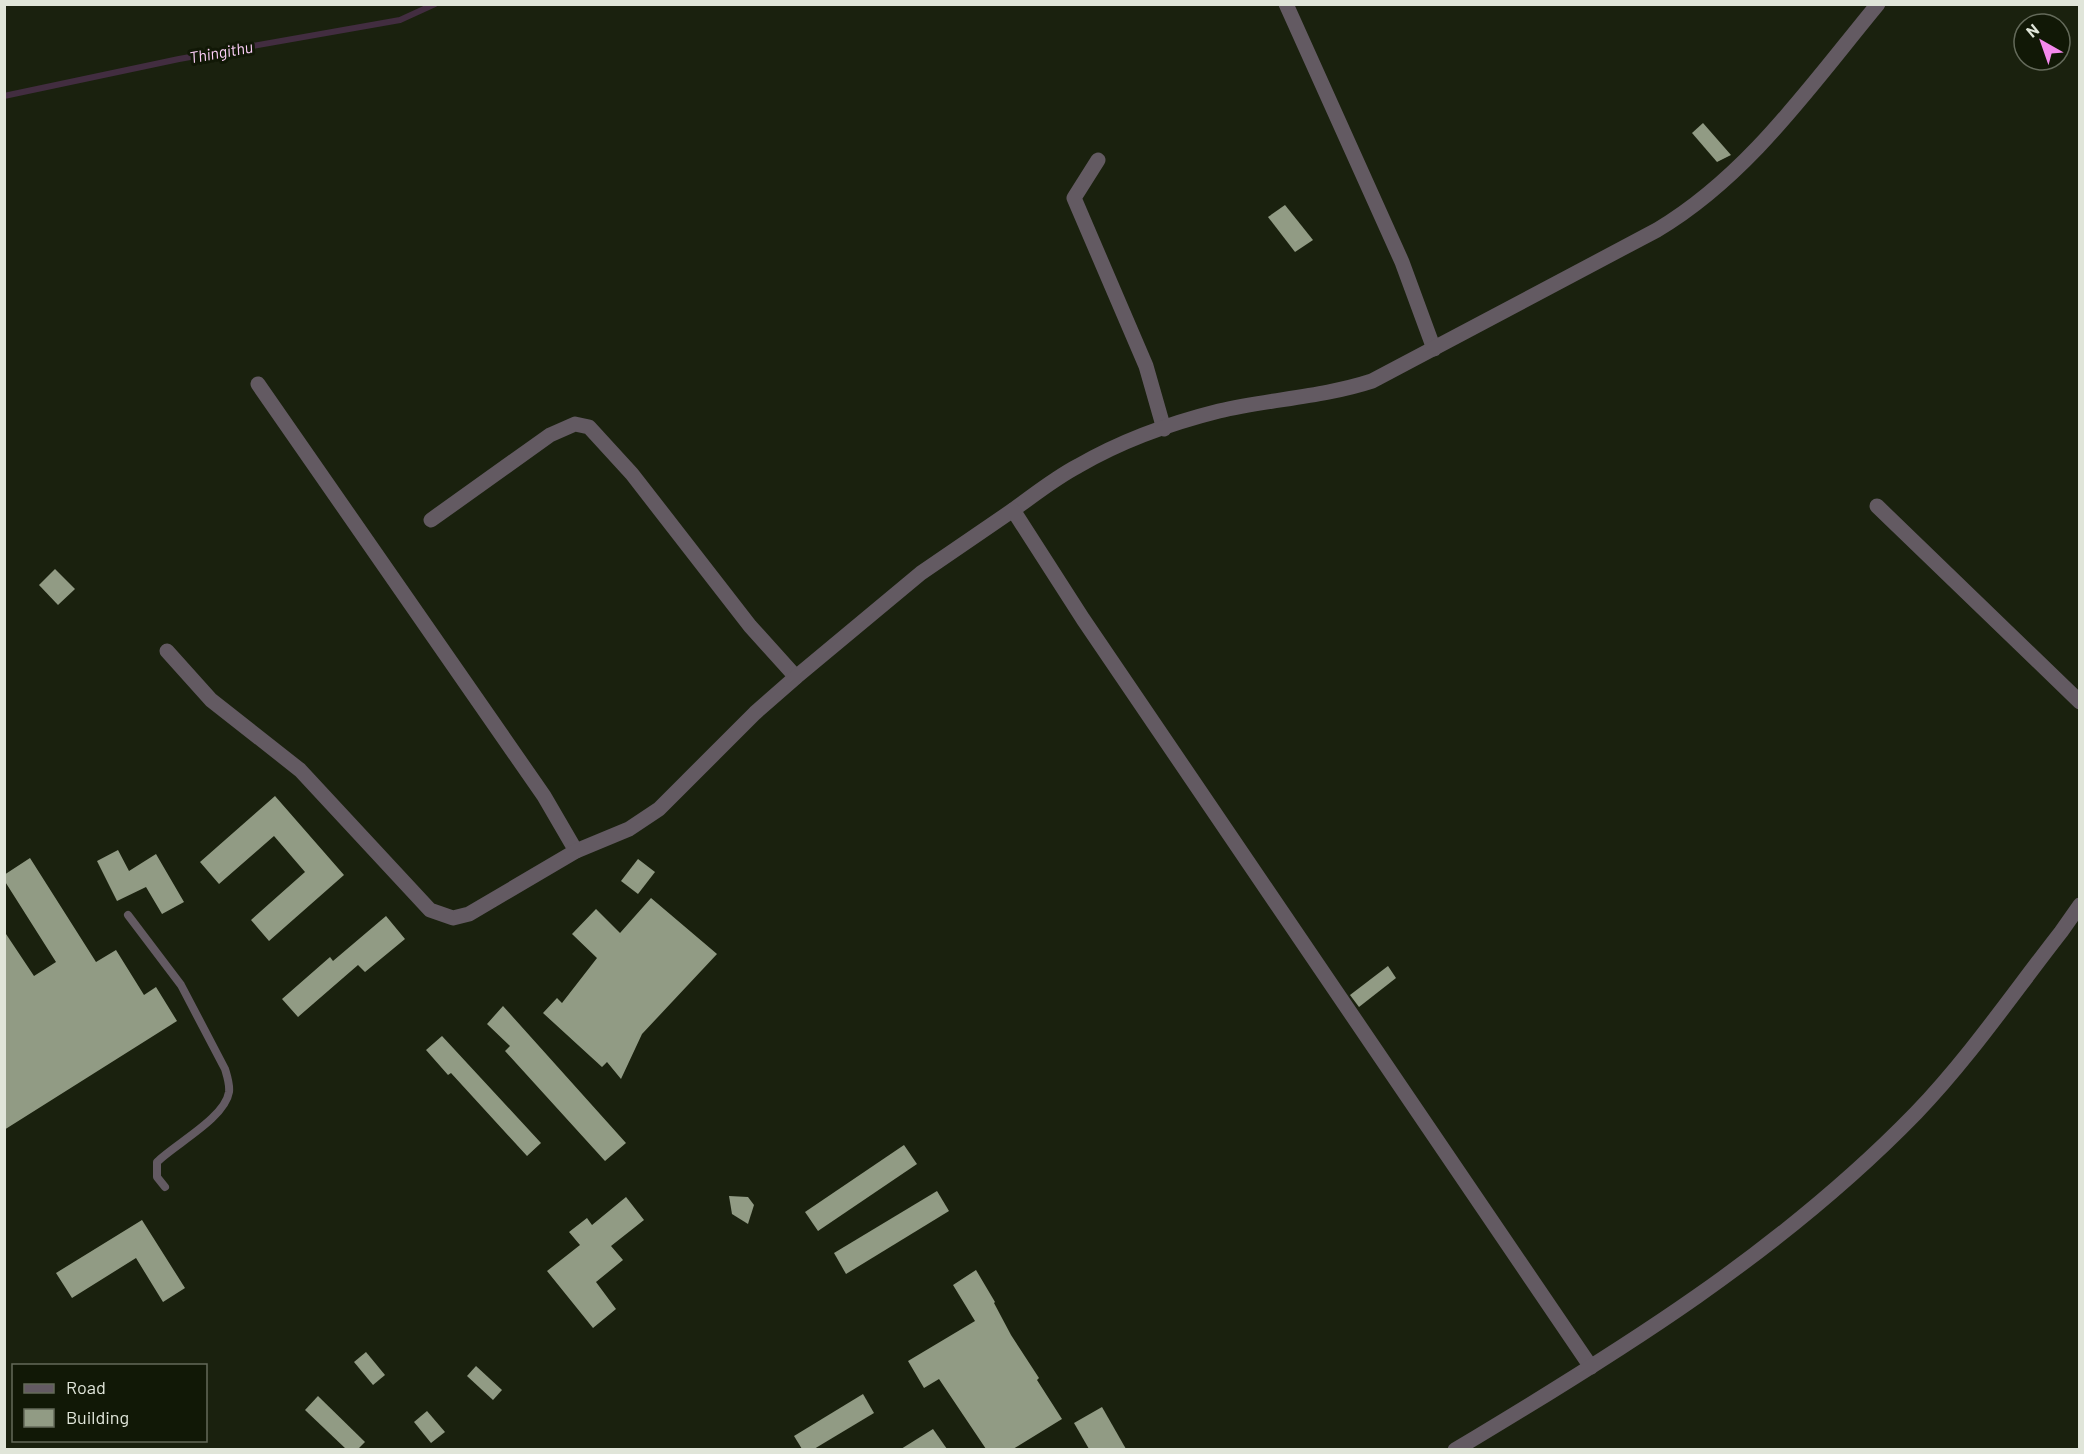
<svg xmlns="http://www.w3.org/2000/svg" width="2084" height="1454" font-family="Barlow,sans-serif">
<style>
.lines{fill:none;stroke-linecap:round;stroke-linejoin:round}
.stream{stroke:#422d40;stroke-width:6}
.building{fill:#919b84}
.lane{stroke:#635a62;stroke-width:8}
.street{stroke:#635a62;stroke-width:15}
.labels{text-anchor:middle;stroke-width:6;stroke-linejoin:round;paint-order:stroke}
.water-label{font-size:16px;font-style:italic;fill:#fed0fa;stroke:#111806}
</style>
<rect width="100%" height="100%" fill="#1a210e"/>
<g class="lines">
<path class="stream" d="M4 96 179 59 400 20 435 4"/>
</g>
<g class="building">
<path d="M1703 123 1731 155 1717 162 1692 133Z"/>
<path d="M1285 205 1313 240 1295 252 1268 217Z"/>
<path d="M55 569 75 589 58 605 39 585Z"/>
<path d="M275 796 344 875 269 941 251 920 305 872 274 836 219 884 200 862Z"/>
<path d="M118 850 129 871 156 854 184 902 162 914 146 887 117 901 97 861Z"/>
<path d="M30 858 96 962 116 950 144 995 156 987 177 1021 4 1130V931L34 976 56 962 4 880V875Z"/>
<path d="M638 859 655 872 638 894 621 881Z"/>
<path d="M651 898 717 954 642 1034 621 1079 607 1062 602 1067 543 1013 557 998 562 1003 597 958 572 934 596 909 620 933Z"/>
<path d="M386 916 405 939 365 972 358 965 298 1017 282 999 330 957 333 961Z"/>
<path d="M1388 966 1396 978 1359 1007 1350 995Z"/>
<path d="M503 1006 626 1143 605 1161 505 1051 510 1046 487 1024Z"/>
<path d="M442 1036 541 1143 527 1156 451 1073 448 1075 426 1050Z"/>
<path d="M904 1145 917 1164 818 1231 805 1212Z"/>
<path d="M937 1191 949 1211 846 1274 834 1253Z"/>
<path d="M729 1196 748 1197 754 1205 748 1224 732 1214Z"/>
<path d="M626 1197 644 1220 611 1246 623 1260 596 1282 616 1309 593 1328 547 1271 580 1245 569 1232 587 1218 592 1225Z"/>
<path d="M142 1220 185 1288 163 1302 136 1258 72 1298 56 1273Z"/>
<path d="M976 1270 995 1302 994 1303 1011 1335 1039 1378 1037 1380 1062 1419 1013 1449H986L939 1379 924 1388 908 1361 975 1321 953 1285Z"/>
<path d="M366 1352 385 1375 373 1385 354 1362Z"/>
<path d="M476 1366 502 1390 493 1400 467 1376Z"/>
<path d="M863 1394 874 1413 814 1449H802L794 1436Z"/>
<path d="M318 1396 365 1442 358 1449H346L305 1410Z"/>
<path d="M1102 1407 1126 1449H1089L1074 1423Z"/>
<path d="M427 1411 445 1432 431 1443 414 1422Z"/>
<path d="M933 1429 947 1449H901Z"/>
</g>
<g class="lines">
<path class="lane" d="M128 915 181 985 225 1069C227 1076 230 1084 229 1092 225 1118 175 1144 157 1162V1177L165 1187"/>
<g class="street">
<path d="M1286 4 1402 262 1434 349"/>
<path d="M1098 160 1074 198 1146 366 1164 429"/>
<path d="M258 384 544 796 576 851"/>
<path d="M1877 506 2080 702"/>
<path d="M1013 510C1034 495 1055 478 1078 466 1121 441 1171 423 1219 411 1270 399 1323 397 1372 381L1657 230C1748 176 1811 85 1878 4"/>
<path d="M431 520 550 435 575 424 589 427 632 474 750 626 796 677"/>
<path d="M167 651 211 700 300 770 430 910 453 918 469 914 576 851 629 829 659 809 755 713 796 677 921 573 1013 510 1083 619 1591 1367"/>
<path d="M1455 1450C1619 1352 1782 1251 1916 1113 1969 1058 2014 992 2061 932L2080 905"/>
</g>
</g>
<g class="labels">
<g class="water-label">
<text transform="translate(221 52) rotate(-10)" y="6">Thingithu</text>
</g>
</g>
<rect width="2084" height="1454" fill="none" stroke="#e0e5d9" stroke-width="12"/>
<rect x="12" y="1364" width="195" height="78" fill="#111806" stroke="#646a5a" stroke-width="1.5"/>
<rect x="24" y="1384" width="30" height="9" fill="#635a62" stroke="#646a5a" stroke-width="1.5"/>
<text x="66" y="1394" font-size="18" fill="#e0e5d9">Road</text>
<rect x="24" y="1409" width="30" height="18" fill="#919b84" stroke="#646a5a" stroke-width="1.5"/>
<text x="66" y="1424" font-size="18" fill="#e0e5d9">Building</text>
<g transform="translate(2042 42) rotate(320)"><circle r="28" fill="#111806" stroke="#646a5a" stroke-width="1.5"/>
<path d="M0-4.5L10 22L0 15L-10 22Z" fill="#f589ee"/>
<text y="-9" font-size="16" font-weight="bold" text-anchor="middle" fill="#e0e5d9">N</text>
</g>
</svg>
